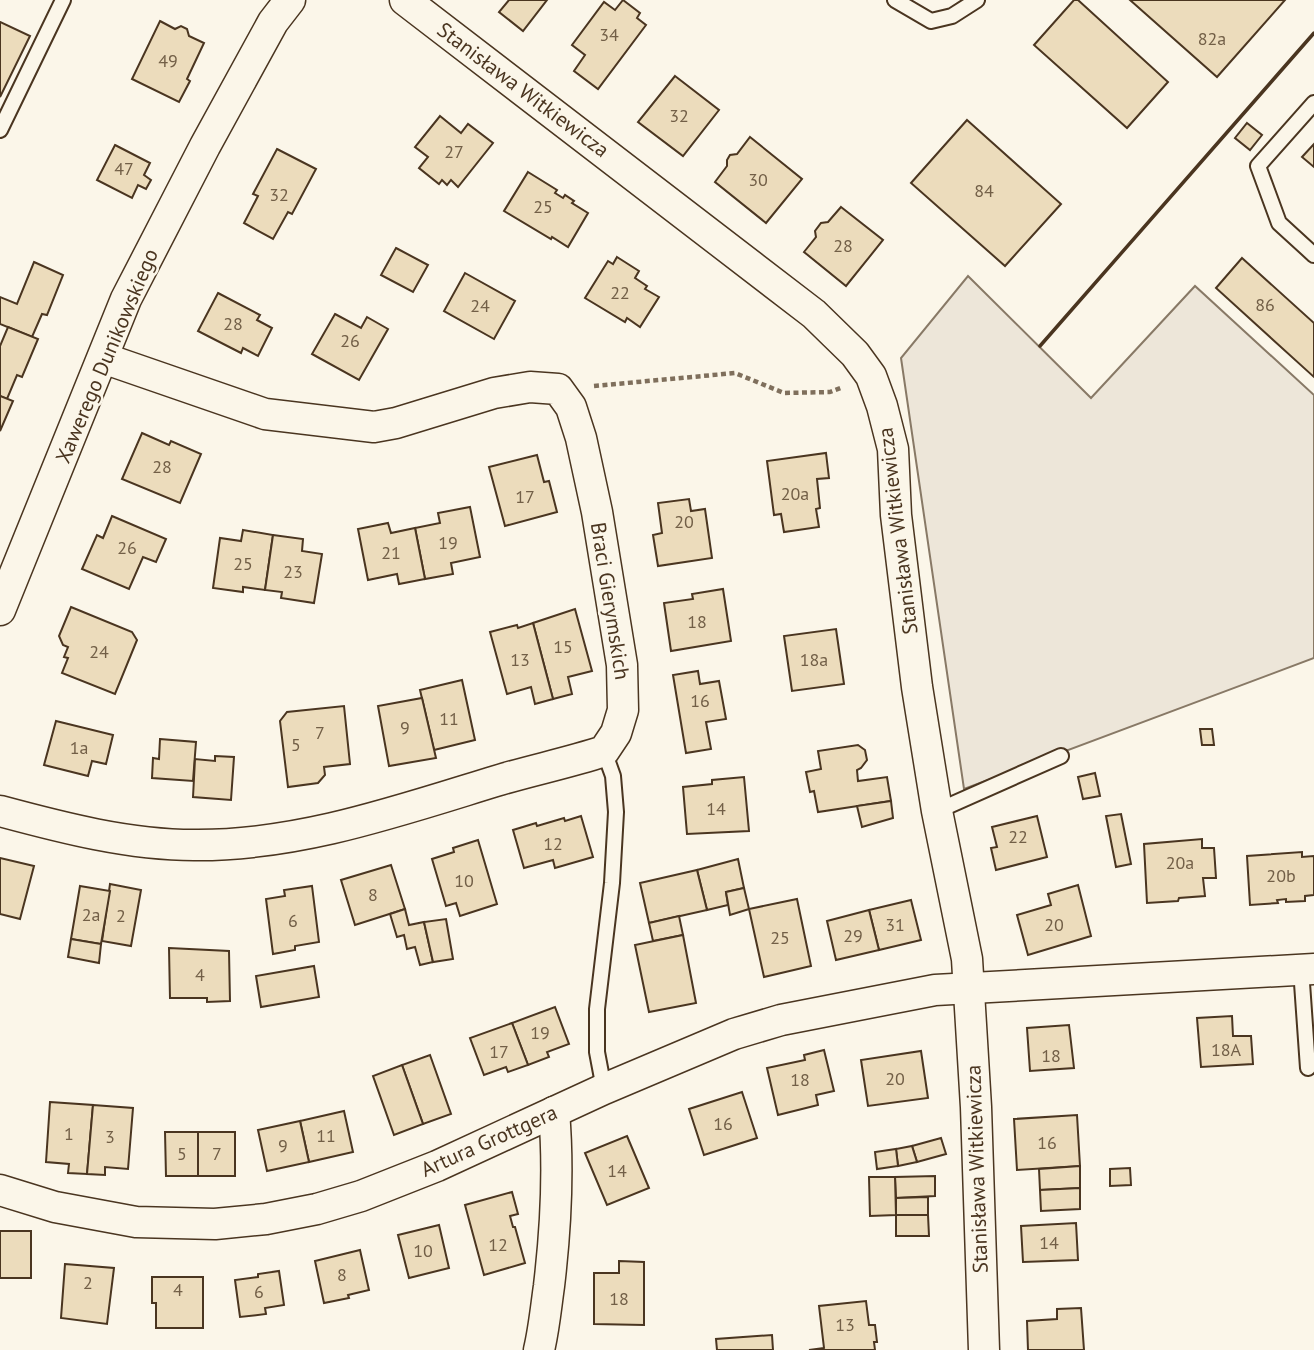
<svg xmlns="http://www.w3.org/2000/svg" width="1314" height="1350" font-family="'PT Sans',sans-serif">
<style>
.green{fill:#ede6d9;stroke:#887966;stroke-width:2}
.building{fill:#ecdcbc;stroke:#4a3520;stroke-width:2}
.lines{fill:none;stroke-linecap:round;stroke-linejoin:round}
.lane-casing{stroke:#4a3520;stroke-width:18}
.street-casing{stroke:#4a3520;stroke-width:33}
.path{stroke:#7f6f5c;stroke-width:4.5;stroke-dasharray:5 3.5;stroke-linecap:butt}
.lane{stroke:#fbf6e9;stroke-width:14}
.street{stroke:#fbf6e9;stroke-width:30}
.wall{stroke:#4a3520;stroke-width:3.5}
.labels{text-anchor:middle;stroke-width:5;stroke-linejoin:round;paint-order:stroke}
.number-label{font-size:18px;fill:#725f47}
.street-label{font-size:21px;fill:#4a3520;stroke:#fbf6e9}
</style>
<rect width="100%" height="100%" fill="#fbf6e9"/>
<path class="green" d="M968 276 1091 398 1195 286 1314 395V658L964 789 901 358Z"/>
<g class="building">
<path d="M509 0H547L523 31 499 12Z"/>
<path d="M623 0 640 13 637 18 646 25 598 89 574 71 585 55 572 45 604 2 615 10Z"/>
<path d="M1074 0H1078L1168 82 1127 128 1034 45Z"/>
<path d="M1130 0H1285L1217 77Z"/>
<path d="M160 21 175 29 181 26 187 29 189 36 204 43 187 79 190 81 179 102 132 79Z"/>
<path d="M0 22 30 36 0 97Z"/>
<path d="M675 76 719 110 683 156 638 122Z"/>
<path d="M440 116 461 133 468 124 493 143 458 187 451 180 447 185 442 180 439 184 419 168 428 157 415 147Z"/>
<path d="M967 120 1061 204 1005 266 911 183Z"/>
<path d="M1247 123 1262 135 1250 150 1235 138Z"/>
<path d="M750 137 802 179 766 223 715 182 727 166V160L730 155 737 154Z"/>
<path d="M1314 144V167L1302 157Z"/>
<path d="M115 145 150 163 144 175 151 180 146 189 138 185 132 198 97 180Z"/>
<path d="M277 149 316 169 292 214 288 212 273 239 244 223 258 196 253 194Z"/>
<path d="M528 172 557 190 555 193 563 198 565 195 574 201 572 203 588 213 568 247 552 237 551 239 504 211Z"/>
<path d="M841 207 883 240 846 286 804 252 816 237 815 231 821 223 828 222Z"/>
<path d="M396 248 428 265 413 292 381 275Z"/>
<path d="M617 257 639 271 635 278 647 286 645 289 659 297 640 327 627 318 625 322 585 298 608 261 613 264Z"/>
<path d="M1242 258 1314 323V377L1216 288Z"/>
<path d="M34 262 63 275 47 315 42 314 32 337 0 324V297L17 304Z"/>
<path d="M465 273 515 301 494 339 444 311Z"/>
<path d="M218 293 260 315 257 320 272 328 258 356 243 348 241 353 198 331Z"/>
<path d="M335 314 361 328 367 317 388 329 359 380 312 354Z"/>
<path d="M8 327 38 339 22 377 17 375 7 399 0 396V346Z"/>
<path d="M0 396 13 401 0 431Z"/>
<path d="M142 433 169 445 171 441 201 454 180 503 122 479Z"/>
<path d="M826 453 829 478 817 479 820 508 816 509 819 527 784 532 781 514 774 515 767 461Z"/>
<path d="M537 455 544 482 549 481 557 512 505 526 489 467Z"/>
<path d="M689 499 691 511 705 509 712 558 658 566 653 535 662 533 658 503Z"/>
<path d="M470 507 480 557 451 563 453 574 425 579 415 528 440 523 438 513Z"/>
<path d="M112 516 166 539 156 562 143 557 129 589 82 569 97 535 103 538Z"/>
<path d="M388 523 391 533 415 528 425 579 399 584 397 574 368 580 358 529Z"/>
<path d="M243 530 273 535 265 590 243 587V592L213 588 220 538 241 541Z"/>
<path d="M273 535 303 539 302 551 322 554 314 603 281 598 282 592 265 590Z"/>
<path d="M723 589 731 641 671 651 664 603 693 599 692 594Z"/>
<path d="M71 607 132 632 137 640 115 694 62 673 68 658 64 657 68 647 63 645 59 636Z"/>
<path d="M575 609 592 671 568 677 572 694 553 699 533 623Z"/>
<path d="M533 623 553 699 535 704 531 687 507 694 490 632 517 625 518 628Z"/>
<path d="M836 629 844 684 792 691 784 636Z"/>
<path d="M698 671 700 684 719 681 726 719 706 722 711 749 686 753 673 675Z"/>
<path d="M462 680 475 740 434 750 420 690Z"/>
<path d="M422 698 436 758 389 766 378 706Z"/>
<path d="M344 706 350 764 324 767 325 775 318 783 288 787 280 721 287 712Z"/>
<path d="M56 721 113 735 106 764 92 761 88 776 44 765Z"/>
<path d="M1200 729H1212L1214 745H1202Z"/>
<path d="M160 739 196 742 193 781 152 778 153 758 159 759Z"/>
<path d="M858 745 865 750 867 760 861 768 857 770 858 781 887 777 891 801 818 812 814 791 810 792 806 772 821 769 818 751Z"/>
<path d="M215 756 234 757 231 800 193 797 195 759 215 761Z"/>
<path d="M1095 773 1100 796 1083 799 1078 777Z"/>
<path d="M744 777 749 831 687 834 683 787 712 784V780Z"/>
<path d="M891 801 893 818 862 827 857 806Z"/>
<path d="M1121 814 1131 864 1116 867 1106 816Z"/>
<path d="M581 816 593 857 555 868 553 860 524 868 513 830 536 823 537 826 564 818 565 821Z"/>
<path d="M1037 816 1047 857 996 870 991 848 997 847 992 827Z"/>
<path d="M1202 839V848H1214L1216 878H1203L1205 896 1179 898 1178 901 1147 903 1144 844Z"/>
<path d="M478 840 497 904 460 916 456 903 446 906 432 859 454 852 453 848Z"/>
<path d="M1302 852V857L1314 856V895L1305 896V901L1286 902V899L1277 900 1278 903 1250 905 1247 856Z"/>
<path d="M0 858 34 866 20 919 0 914Z"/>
<path d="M738 859 744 888 726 892 728 905 707 910 697 870Z"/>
<path d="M391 865 405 909 355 925 341 880Z"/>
<path d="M697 870 707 910 649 923 640 883Z"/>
<path d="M110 884 141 890 131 946 102 941Z"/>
<path d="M1078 885 1091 936 1028 955 1017 915 1051 905 1048 894Z"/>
<path d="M80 886 110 891 101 944 71 939Z"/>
<path d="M312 886 319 942 295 946V950L273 954 266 899 285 896 284 890Z"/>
<path d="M744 888 749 909 730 915 726 892Z"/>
<path d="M797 899 811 966 764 977 749 909Z"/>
<path d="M911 900 921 940 879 950 869 910Z"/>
<path d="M405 909 409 925 424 922 433 962 420 965 415 947 407 949 404 935 397 937 390 914Z"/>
<path d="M869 910 879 950 836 960 827 921Z"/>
<path d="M679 916 683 935 653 941 649 923Z"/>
<path d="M446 919 453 959 433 962 424 922Z"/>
<path d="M683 935 696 1003 649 1012 635 945Z"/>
<path d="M71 939 101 944 99 963 68 957Z"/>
<path d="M169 948 229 951 230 1001 207 1002V998H170Z"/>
<path d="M314 966 319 997 261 1007 256 976Z"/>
<path d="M555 1007 569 1044 547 1052 549 1057 528 1065 512 1023Z"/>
<path d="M1232 1016 1233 1036H1251L1253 1064 1201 1067 1197 1018Z"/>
<path d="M512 1023 528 1065 508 1072 506 1067 484 1075 470 1038Z"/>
<path d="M1069 1025 1074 1068 1030 1071 1027 1028Z"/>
<path d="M824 1050 834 1091 816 1095 818 1105 778 1115 767 1068 805 1060 804 1055Z"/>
<path d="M921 1051 928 1098 868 1106 861 1060Z"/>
<path d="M430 1055 451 1114 423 1124 402 1065Z"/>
<path d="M402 1065 423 1124 394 1135 373 1076Z"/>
<path d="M742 1092 757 1138 704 1155 689 1109Z"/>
<path d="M50 1102 93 1105 87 1174 68 1173 69 1164 46 1162Z"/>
<path d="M93 1105 133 1108 128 1169 105 1167V1175L87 1174Z"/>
<path d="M344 1111 353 1152 309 1162 300 1121Z"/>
<path d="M1077 1115 1080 1166 1017 1170 1014 1119Z"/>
<path d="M300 1121 309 1162 267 1171 258 1130Z"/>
<path d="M165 1132H198V1176H166Z"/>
<rect x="198" y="1132" width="37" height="44"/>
<path d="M627 1136 649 1188 607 1205 585 1153Z"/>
<path d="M941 1138 946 1154 917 1162 912 1146Z"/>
<path d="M912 1146 917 1162 898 1166 896 1149Z"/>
<path d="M896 1149 898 1166 877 1169 875 1152Z"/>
<path d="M1080 1166V1188L1040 1190 1039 1169Z"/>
<path d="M1130 1168 1131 1185 1110 1186V1169Z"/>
<path d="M935 1176V1196L896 1198 895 1177Z"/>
<path d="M869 1177H895L896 1215 870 1216Z"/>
<path d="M1080 1188V1209L1041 1211 1040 1190Z"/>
<path d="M512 1192 518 1214 510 1216 513 1227H515L525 1263 484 1275 465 1205Z"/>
<path d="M928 1197V1215H896V1198Z"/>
<path d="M896 1215H928L929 1236H896Z"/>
<path d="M1076 1223 1078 1260 1023 1262 1021 1226Z"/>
<path d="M439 1225 449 1268 409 1278 398 1235Z"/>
<rect x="0" y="1231" width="31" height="47"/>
<path d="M360 1250 369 1290 348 1295 349 1298 324 1303 315 1261Z"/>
<path d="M619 1261 644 1262V1325L594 1324V1273H619Z"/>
<path d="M65 1264 114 1268 107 1324 61 1318Z"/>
<path d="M279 1271 284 1305 265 1308 266 1314 240 1317 235 1280 258 1277V1274Z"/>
<path d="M152 1277H203V1328H156V1303H152Z"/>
<path d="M866 1301 869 1325H875L877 1342H874L875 1350H809L824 1348 819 1306Z"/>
<path d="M1081 1308 1084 1350H1028L1027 1321 1057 1319V1309Z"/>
<path d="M772 1335 773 1350H717L716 1339Z"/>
</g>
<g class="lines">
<g class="lane-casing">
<g id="lane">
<path d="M895 0 931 21 952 16 977 0"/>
<path d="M1314 103 1258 166 1279 223 1314 255"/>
<path d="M0 130 63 0"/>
<path d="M604 751 613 776 616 812 612 883 597 1009V1052L604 1089"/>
<path d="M937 811 1061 756"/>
<path d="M1301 969 1308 1068"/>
</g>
</g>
<g class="street-casing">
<g id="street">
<path d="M405 0 814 314 855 354 871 376 882 406 893 449 896 515 917 687 937 811 967 959 976 1107 984 1350"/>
<path d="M0 610 126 299 205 146 273 22 290 0"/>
<path d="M0 811C63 828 129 845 194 845 298 846 398 811 496 781 532 770 568 763 604 751L616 733 623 710 622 665 597 512 581 438 571 407 558 389 530 387 494 393 396 423 374 427 265 414 103 358"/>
<path d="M0 1190 55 1207 136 1222 215 1224 266 1219 317 1209 361 1196 437 1166 604 1089 734 1034 781 1020 935 990 1314 969"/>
<path d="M539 1350C544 1329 546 1307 549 1286 556 1227 559 1170 554 1112"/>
</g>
</g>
<path class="path" d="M594 386 735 373 784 393 830 392 843 387"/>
<use href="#lane" class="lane"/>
<use href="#street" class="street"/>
<path class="wall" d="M1040 346 1314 33"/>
</g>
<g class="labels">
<g class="number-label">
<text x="609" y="41">34</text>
<text x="1212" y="45">82a</text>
<text x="168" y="67">49</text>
<text x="679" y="122">32</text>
<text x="454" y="158">27</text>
<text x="124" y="175">47</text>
<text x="758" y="186">30</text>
<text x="984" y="197">84</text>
<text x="279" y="201">32</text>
<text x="543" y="213">25</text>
<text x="843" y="252">28</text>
<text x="620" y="299">22</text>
<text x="1265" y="311">86</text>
<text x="480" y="312">24</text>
<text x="233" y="330">28</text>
<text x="350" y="347">26</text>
<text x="162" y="473">28</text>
<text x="795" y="500">20a</text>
<text x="525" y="503">17</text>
<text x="684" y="528">20</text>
<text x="448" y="549">19</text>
<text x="127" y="554">26</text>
<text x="391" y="559">21</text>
<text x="243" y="570">25</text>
<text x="293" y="578">23</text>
<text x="697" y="628">18</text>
<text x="563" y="653">15</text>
<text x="99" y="658">24</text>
<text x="520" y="666">13</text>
<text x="814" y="666">18a</text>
<text x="700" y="707">16</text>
<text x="449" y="725">11</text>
<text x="405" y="734">9</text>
<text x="320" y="739">7</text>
<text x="296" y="751">5</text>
<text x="79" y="754">1a</text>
<text x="716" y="815">14</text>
<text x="1018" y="843">22</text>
<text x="553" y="850">12</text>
<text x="1180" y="869">20a</text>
<text x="1281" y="882">20b</text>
<text x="464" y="887">10</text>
<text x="373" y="901">8</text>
<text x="91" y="921">2a</text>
<text x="121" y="922">2</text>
<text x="293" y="927">6</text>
<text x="895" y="931">31</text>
<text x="1054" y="931">20</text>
<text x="853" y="942">29</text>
<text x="780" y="944">25</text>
<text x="200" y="981">4</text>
<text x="540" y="1039">19</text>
<text x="1226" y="1056">18A</text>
<text x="499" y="1058">17</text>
<text x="1051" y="1062">18</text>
<text x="895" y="1085">20</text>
<text x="800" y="1086">18</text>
<text x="723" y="1130">16</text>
<text x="69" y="1140">1</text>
<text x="326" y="1142">11</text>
<text x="110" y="1143">3</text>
<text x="1047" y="1149">16</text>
<text x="283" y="1152">9</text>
<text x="182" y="1160">5</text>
<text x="217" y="1160">7</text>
<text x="617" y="1177">14</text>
<text x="1049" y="1249">14</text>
<text x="498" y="1251">12</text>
<text x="423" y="1257">10</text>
<text x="342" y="1281">8</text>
<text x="88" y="1289">2</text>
<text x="178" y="1296">4</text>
<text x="259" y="1298">6</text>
<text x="619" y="1305">18</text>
<text x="845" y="1331">13</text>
</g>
<g class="street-label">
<text transform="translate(523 90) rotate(37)" y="7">Stanisława Witkiewicza</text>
<text transform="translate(107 356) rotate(-67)" y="7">Xawerego Dunikowskiego</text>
<text transform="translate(898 531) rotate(-97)" y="7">Stanisława Witkiewicza</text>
<text transform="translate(610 601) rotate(81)" y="7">Braci Gierymskich</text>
<text transform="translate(489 1141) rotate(-24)" y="7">Artura Grottgera</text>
<text transform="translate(977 1169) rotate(-92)" y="7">Stanisława Witkiewicza</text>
</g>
</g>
</svg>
